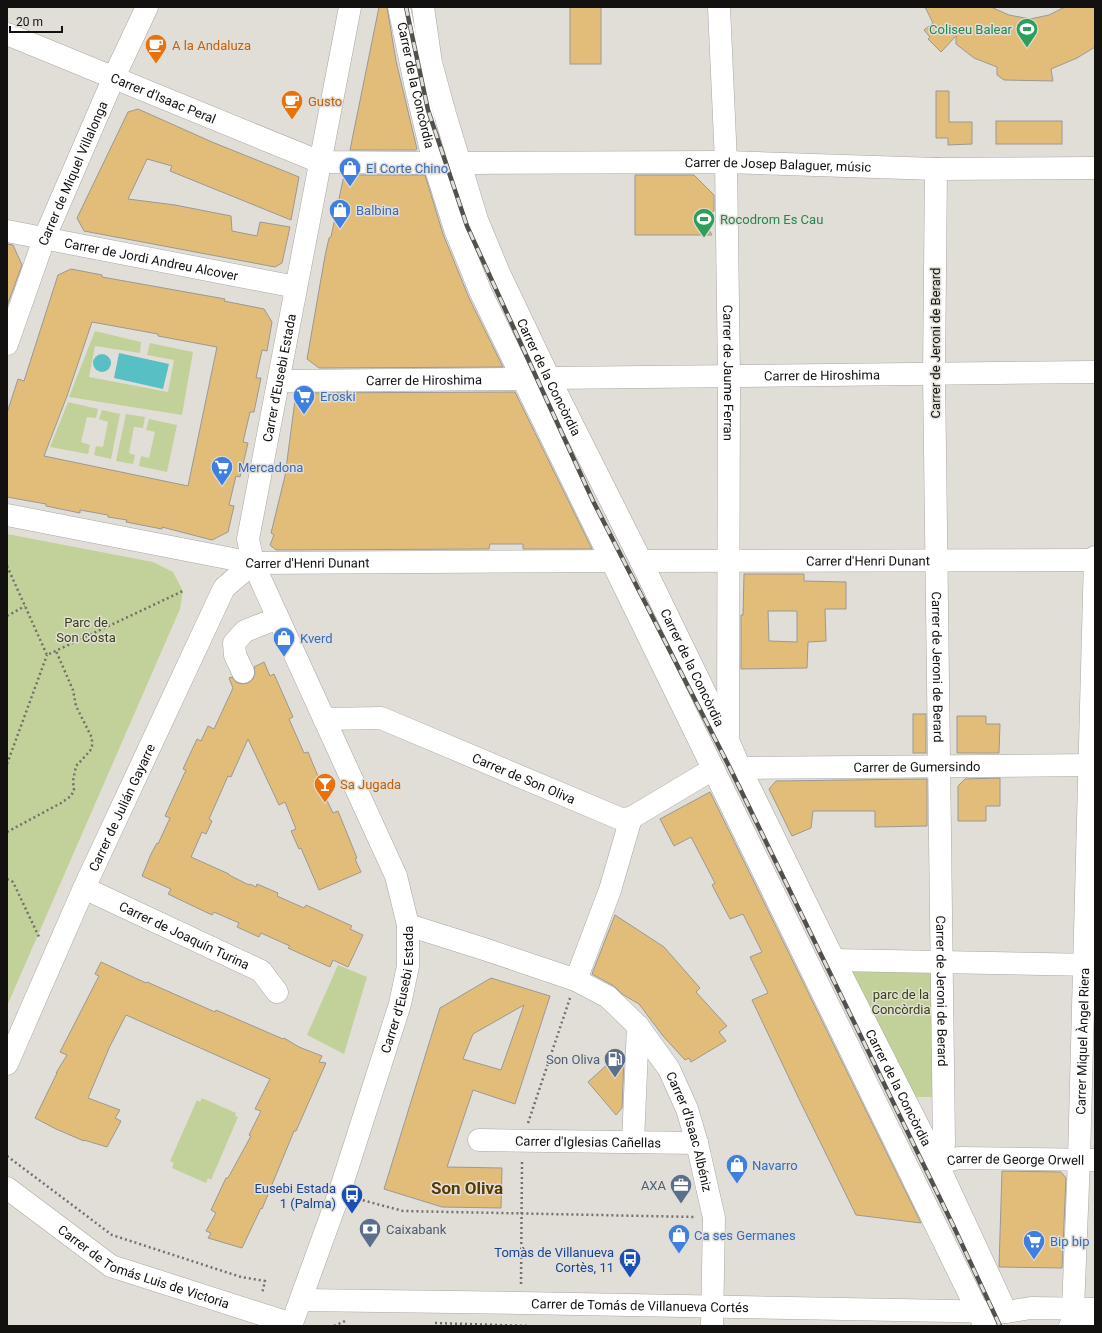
<svg xmlns="http://www.w3.org/2000/svg" width="1102" height="1333" font-family="Roboto,sans-serif">
<style>
.green{fill:#c2d199}
.water{fill:#58bfc4}
.building{fill:#e2bd7a;stroke:#9b9894;fill-rule:evenodd}
.lines{fill:none;stroke-linecap:round;stroke-linejoin:round}
.minor-casing{stroke:#aaa7a2;stroke-width:23}
.major-casing{stroke:#aaa7a2;stroke-width:23}
.path{stroke:#72706d;stroke-width:2.5;stroke-dasharray:2 3;stroke-linecap:butt}
.minor{stroke:#fff;stroke-width:22}
.major{stroke:#fff;stroke-width:22}
.rail-casing{stroke:#52504d;stroke-width:4.5}
.rail{stroke:#e1ded8;stroke-width:3;stroke-dasharray:9;stroke-linecap:butt}
.labels{text-anchor:middle;stroke-width:3;stroke-linejoin:round;paint-order:stroke}
.leisure-label{font-size:13px;fill:#27864d;stroke:#e1ded8;text-anchor:end}
.food-label{font-size:13px;fill:#c56008;stroke:#e1ded8;text-anchor:start}
.street-label{font-size:13px;fill:#131110;stroke:#e1ded8}
.shop-label{font-size:13px;fill:#366cbe;stroke:#e1ded8;text-anchor:start}
.park-label{font-size:13px;fill:#38430e;stroke:#e1ded8}
.service-label{font-size:13px;fill:#4e5e75;stroke:#e1ded8;text-anchor:end}
.transit-label{font-size:13px;fill:#164399;stroke:#e1ded8;text-anchor:end}
.district-label{font-size:17px;font-weight:bold;fill:#583a00;stroke:#e1ded8}
</style>
<rect width="100%" height="100%" fill="#e1ded8"/>
<g class="green">
<path d="M95 331 141 342 140 353 95 346 89 377 168 392 174 360 147 355 150 343 193 352 182 415 69 397Z"/>
<path d="M68 402 98 409 96 418 87 417 81 442 90 445 88 454 50 447Z"/>
<path d="M102 410 120 414 111 459 94 455 96 446 103 447 108 422 99 419Z"/>
<path d="M126 414 145 417 143 428 134 427 129 453 135 455 133 464 116 461Z"/>
<path d="M149 419 177 425 167 472 139 466 141 456 149 458 155 432 146 430Z"/>
<path d="M7 534 153 562 173 572 183 591 180 609 7 1006Z"/>
<path d="M338 965 367 977 344 1054 307 1035Z"/>
<path d="M851 970 932 971 935 1097H911Z"/>
<path d="M202 1098 236 1113 235 1116 238 1117 211 1180 208 1178 206 1183 172 1168 174 1163 170 1161 197 1100 200 1102Z"/>
</g>
<g class="water">
<path d="M119 353 169 364 163 389 114 378Z"/>
<circle cx="102" cy="363" r="9"/>
</g>
<g class="building">
<path d="M379 7H387L396 61 417 149 416 150H350Z"/>
<rect x="570" y="7" width="31" height="57"/>
<path d="M925 7H991L1009 15 1030 19 1049 15 1065 7H1095V47L1077 58 1051 69 1053 81 1004 80 997 75V67L974 58 956 44V36L941 52 928 39 930 37 924 30 933 23Z"/>
<path d="M936 91H949V122H972V144L948 145V138H936Z"/>
<path d="M138 109 212 142 299 177 291 220 170 171 172 166 147 159 128 199 175 205 231 216 232 231 257 236 260 222 290 227 282 263 275 267 84 231 77 218 128 112Z"/>
<rect x="996" y="121" width="66" height="23"/>
<path d="M344 175H425L443 234 469 298 503 367 319 368 307 359 325 256 329 238 331 237Z"/>
<path d="M635 175H694L714 195V211L706 215 709 221 705 223 712 235H635Z"/>
<path d="M7 244 13 245 22 265 7 306Z"/>
<path d="M71 269 102 275V277L225 299 224 301 264 309 272 322 267 351 262 350 256 378H261L254 412H250L243 442 248 443 240 477 236 476 229 505 234 506 228 532 212 540 162 527V529L126 522 127 520 108 517V515L80 510V513L46 506V504L7 497V413L18 379 24 381 58 275ZM92 322 158 334V336L217 347 188 486 44 456 67 396Z"/>
<path d="M515 392 592 549H523V544H490L489 549H484L276 550 270 545 274 535 271 533 285 476 296 393Z"/>
<path d="M744 574H804V581L846 582V609H825L826 641 808 642 807 668 741 669V615H743ZM768 611H797V642L769 641Z"/>
<path d="M264 662 270 676 274 674 293 717 289 719 304 753 308 752 320 781 318 782 333 813 338 811 357 858 355 859 361 872 319 890 301 848 299 849 291 831 296 829 285 802 279 805 248 739 231 777 228 776 209 819 212 821 206 834 202 832 191 857 229 874V875L249 885 250 884 256 887 257 884 278 893 277 896 304 908 306 905 352 926 350 929 363 935 348 967 333 960 330 967 288 948 290 946 261 933 259 937 237 927 239 923 214 912 212 915 168 894 171 889 142 876 151 854 157 843 158 844 170 818 165 816 186 770 183 769 197 739 201 741 208 726 214 729 233 688 229 678 232 677 236 682 242 684 248 683 253 679 255 673 254 667Z"/>
<rect x="913" y="714" width="13" height="39"/>
<path d="M957 716H986V724H1000L999 753H957Z"/>
<path d="M1000 778V806H986V821H958V786L965 779Z"/>
<path d="M920 779H927V826L875 827V811H813L811 828 792 836 769 789 776 781Z"/>
<path d="M710 792 921 1223 856 1215 800 1101 752 1000 768 993 750 957 762 952 743 914 730 919 712 885 715 883 691 837 674 846 660 819Z"/>
<path d="M615 915 664 947 700 988 696 992 727 1026 719 1032 726 1041 691 1062 689 1058 685 1060 663 1036 639 1004 622 994 614 986 592 974Z"/>
<path d="M101 962 146 983 147 982 215 1012 216 1010 283 1039 284 1038 299 1047 322 1056 319 1062 326 1063 296 1131H294L262 1209 261 1208 242 1248 208 1238 211 1233 206 1231 216 1213 211 1210 226 1178H228L251 1136 249 1135 261 1111 255 1109 270 1079 126 1015 110 1046 88 1098 120 1110 115 1118 121 1121 107 1147 84 1140V1141L56 1129 35 1118 57 1073H56L67 1055 60 1052 99 976 95 974Z"/>
<path d="M491 978 550 996 515 1104 473 1090 447 1167 502 1168 501 1208 442 1207 384 1189 440 1008ZM524 1005 501 1070 463 1059 473 1034Z"/>
<path d="M620 1053 624 1058 622 1108 616 1115 588 1082Z"/>
<path d="M1002 1171 1061 1172 1066 1178 1062 1268 999 1267Z"/>
</g>
<g class="lines">
<g class="minor-casing">
<g id="minor">
<path id="s1" d="M399 7 416 88 434 163 455 229 481 293 985 1326"/>
<path id="s2" d="M423 7 431 63 445 114 477 220 499 273 549 378 641 561 728 740 740 768 834 960 937 1163 1006 1312"/>
<path id="s3" d="M719 7 726 162 729 376 728 734"/>
<path id="s4" d="M7 34 320 162 434 163"/>
<path id="s5" d="M460 163 726 162 936 169 1095 168"/>
<path id="s6" d="M936 169 934 374 944 1144 937 1163"/>
<path id="s7" d="M7 231 296 287"/>
<path id="s8" d="M7 344 44 239 114 77 147 7"/>
<path id="s9" d="M549 378 1095 372"/>
<path id="s10" d="M279 381 522 379"/>
<path id="s11" d="M7 515 253 563 612 561"/>
<path id="s12" d="M641 561 1095 560"/>
<path d="M243 672 235 655 234 643 245 631 278 618"/>
<path id="s13" d="M324 719 381 718 621 819 631 818 703 775 714 770"/>
<path id="s14" d="M740 768 1095 765"/>
<path id="s15" d="M84 888 261 971 277 992"/>
<path id="s16" d="M408 925 484 949 576 980 608 997 638 1026 669 1069 687 1109 697 1143 714 1218 712 1326"/>
<path d="M834 960 1095 965"/>
<path d="M576 980 610 890 631 818"/>
<path id="s17" d="M7 1064 84 888 224 588 253 563"/>
<path id="s18" d="M479 1140 697 1143"/>
<path d="M633 1142 638 1026"/>
<path id="s19" d="M937 1163 959 1158 1095 1160"/>
<path id="s20" d="M7 1188 111 1266 292 1324"/>
<path id="s21" d="M301 1300 521 1303 1006 1312 1031 1308 1095 1309"/>
<path id="s22" d="M1073 1309 1079 1159 1095 557"/>
<path d="M1070 1326 1095 1312"/>
</g>
</g>
<g class="major-casing">
<g id="major">
<path id="s23" d="M291 1326 339 1194 400 1004 408 966V925L396 876 253 563 248 539 350 7"/>
</g>
</g>
<g class="path">
<path d="M7 566 47 655 183 591"/>
<path d="M7 616 25 606"/>
<path d="M7 764 47 655"/>
<path d="M7 832 61 803 71 796 74 790 73 781 76 766 90 751 92 746V738L76 706 73 690 56 651"/>
<path d="M7 879 13 882 40 939"/>
<path d="M528 1123 570 998"/>
<path d="M7 1156 112 1235 241 1277 265 1281 262 1294"/>
<path d="M358 1199 403 1211 695 1217"/>
<path d="M521 1284 522 1161"/>
<path d="M435 1323 529 1326"/>
<path d="M334 1326 345 1321"/>
</g>
<use href="#minor" class="minor"/>
<use href="#major" class="major"/>
<g class="rail-casing">
<path id="rail" d="M406 7 428 110 467 226 593 501 730 768 953 1225 1000 1326"/>
</g>
<use href="#rail" class="rail"/>
</g>
<defs>
<g id="stadium-pin" transform="scale(1.15)"><path d="M0 17L-7.5 6A9.5 9.5 0 1 1 7.5 6Z" fill="#2e9e5b" stroke="#e1ded8"/><path d="M0-5a6.5 5 0 1 0 0 10a6.5 5 0 1 0 0-10ZM-3.5-1.8h7v3.6h-7Z" fill="#fff"/></g>
<g id="cafe-pin" transform="scale(1.15)"><path d="M0 17L-7.5 6A9.5 9.5 0 1 1 7.5 6Z" fill="#e8710a" stroke="#e1ded8"/><path d="M-5.5-4.5H6V0H3Q3 3.5 0 3.5H-2.5Q-5.5 3.5-5.5 0ZM3-3.2v2h1.7v-2ZM-6 4.5H4V6H-6Z" fill="#fff"/></g>
<g id="shop-pin" transform="scale(1.15)"><path d="M0 17L-7.5 6A9.5 9.5 0 1 1 7.5 6Z" fill="#3f7fe0" stroke="#e1ded8"/><path d="M-5-2.5h2.3a2.7 3.5 0 0 1 5.4 0H5L5.5 6h-11ZM-1.5-2.5h3a1.5 2.3 0 0 0-3 0Z" fill="#fff"/></g>
<g id="supermarket-pin" transform="scale(1.15)"><path d="M0 17L-7.5 6A9.5 9.5 0 1 1 7.5 6Z" fill="#3f7fe0" stroke="#e1ded8"/><path d="M-6-5.5h2.5l.6 2H6L4.5 2H-2.5L-4.4-4H-6ZM-1.5 3.2a1.3 1.3 0 1 0 .1 0ZM3 3.2a1.3 1.3 0 1 0 .1 0Z" fill="#fff"/></g>
<g id="bar-pin" transform="scale(1.15)"><path d="M0 17L-7.5 6A9.5 9.5 0 1 1 7.5 6Z" fill="#e8710a" stroke="#e1ded8"/><path d="M-6-5H6L.8 .8V4.5H3.5V6h-7V4.5H-.8V.8Z" fill="#fff"/></g>
<g id="fuel-pin" transform="scale(1.15)"><path d="M0 17L-7.5 6A9.5 9.5 0 1 1 7.5 6Z" fill="#5c6f8a" stroke="#e1ded8"/><path d="M-5.5-6h7V0h2V4h1.3V-2.5L3-4.5l.8-.8L6-3V5H2.5V1h-1V6h-7ZM-4.2-4.7v3.2H.2V-4.7Z" fill="#fff"/></g>
<g id="office-pin" transform="scale(1.15)"><path d="M0 17L-7.5 6A9.5 9.5 0 1 1 7.5 6Z" fill="#5c6f8a" stroke="#e1ded8"/><path d="M-6-3h4V-5.5h4V-3h4V5H-6ZM-1-4.5V-3h2v-1.5ZM-6 0V1H6V0Z" fill="#fff"/></g>
<g id="bus-pin" transform="scale(1.15)"><path d="M0 17L-7.5 6A9.5 9.5 0 1 1 7.5 6Z" fill="#1a4fb4" stroke="#e1ded8"/><path d="M-5-6H5V4H4V6H2V4H-2V6H-4V4H-5ZM-3.5-4V0h7V-4ZM-3.5 1.2v1.5H-2V1.2ZM2 1.2v1.5H3.5V1.2Z" fill="#fff"/></g>
<g id="bank-pin" transform="scale(1.15)"><path d="M0 17L-7.5 6A9.5 9.5 0 1 1 7.5 6Z" fill="#5c6f8a" stroke="#e1ded8"/><path d="M-6-4H6V4H-6ZM0-2.3a2.3 2.3 0 1 0 0 4.6a2.3 2.3 0 1 0 0-4.6Z" fill="#fff"/></g>
</defs>
<g fill-rule="evenodd">
<use href="#stadium-pin" x="1027" y="29"/>
<use href="#cafe-pin" x="156" y="45"/>
<use href="#cafe-pin" x="292" y="101"/>
<use href="#shop-pin" x="350" y="168"/>
<use href="#shop-pin" x="340" y="210"/>
<use href="#stadium-pin" x="704" y="219"/>
<use href="#supermarket-pin" x="304" y="396"/>
<use href="#supermarket-pin" x="222" y="467"/>
<use href="#shop-pin" x="284" y="638"/>
<use href="#bar-pin" x="325" y="784"/>
<use href="#fuel-pin" x="615" y="1059"/>
<use href="#shop-pin" x="737" y="1165"/>
<use href="#office-pin" x="681" y="1185"/>
<use href="#bus-pin" x="352" y="1195"/>
<use href="#bank-pin" x="370" y="1229"/>
<use href="#shop-pin" x="679" y="1235"/>
<use href="#supermarket-pin" x="1034" y="1241"/>
<use href="#bus-pin" x="630" y="1259"/>
</g>
<g class="labels">
<g class="leisure-label">
<text x="1012" y="34">Coliseu Balear</text>
<text x="720" y="224" text-anchor="start">Rocodrom Es Cau</text>
</g>
<g class="food-label">
<text x="172" y="50">A la Andaluza</text>
<text x="308" y="106">Gusto</text>
<text x="340" y="789">Sa Jugada</text>
</g>
<g class="street-label">
<text dy="5" stroke="none"><textPath href="#s1" startOffset="80">Carrer de la Concòrdia</textPath></text>
<text dy="5" stroke="none"><textPath href="#s4" startOffset="169">Carrer d'Isaac Peral</textPath></text>
<text dy="5" stroke="none"><textPath href="#s5" startOffset="318">Carrer de Josep Balaguer, músic</textPath></text>
<text dy="5" stroke="none"><textPath href="#s8" startOffset="183">Carrer de Miquel Villalonga</textPath></text>
<text dy="5" stroke="none"><textPath href="#s7" startOffset="147">Carrer de Jordi Andreu Alcover</textPath></text>
<text transform="translate(935 343) rotate(-90)" y="5">Carrer de Jeroni de Berard</text>
<text dy="5" stroke="none"><textPath href="#s3" startOffset="366">Carrer de Jaume Ferran</textPath></text>
<text dy="5" stroke="none"><textPath href="#s9" startOffset="273">Carrer de Hiroshima</textPath></text>
<text dy="5" stroke="none"><textPath href="#s2" startOffset="393">Carrer de la Concòrdia</textPath></text>
<text dy="5" stroke="none"><textPath href="#s23" startOffset="1003">Carrer d'Eusebi Estada</textPath></text>
<text dy="5" stroke="none"><textPath href="#s10" startOffset="145">Carrer de Hiroshima</textPath></text>
<text dy="5" stroke="none"><textPath href="#s11" startOffset="305">Carrer d'Henri Dunant</textPath></text>
<text dy="5" stroke="none"><textPath href="#s12" startOffset="227">Carrer d'Henri Dunant</textPath></text>
<text dy="5" stroke="none"><textPath href="#s6" startOffset="498">Carrer de Jeroni de Berard</textPath></text>
<text dy="5" stroke="none"><textPath href="#s2" startOffset="717">Carrer de la Concòrdia</textPath></text>
<text dy="5" stroke="none"><textPath href="#s14" startOffset="177">Carrer de Gumersindo</textPath></text>
<text dy="5" stroke="none"><textPath href="#s13" startOffset="212">Carrer de Son Oliva</textPath></text>
<text dy="5" stroke="none"><textPath href="#s17" startOffset="281">Carrer de Julián Gayarre</textPath></text>
<text dy="5" stroke="none"><textPath href="#s15" startOffset="111">Carrer de Joaquín Turina</textPath></text>
<text dy="5" stroke="none"><textPath href="#s23" startOffset="354">Carrer d'Eusebi Estada</textPath></text>
<text dy="5" stroke="none"><textPath href="#s6" startOffset="822">Carrer de Jeroni de Berard</textPath></text>
<text dy="5" stroke="none"><textPath href="#s22" startOffset="268">Carrer Miquel Àngel Riera</textPath></text>
<text dy="5" stroke="none"><textPath href="#s2" startOffset="1185">Carrer de la Concòrdia</textPath></text>
<text dy="5" stroke="none"><textPath href="#s16" startOffset="374">Carrer d'Isaac Albéniz</textPath></text>
<text dy="5" stroke="none"><textPath href="#s18" startOffset="109">Carrer d'Iglesias Cañellas</textPath></text>
<text dy="5" stroke="none"><textPath href="#s19" startOffset="79">Carrer de George Orwell</textPath></text>
<text dy="5" stroke="none"><textPath href="#s20" startOffset="160">Carrer de Tomás Luis de Victoria</textPath></text>
<text dy="5" stroke="none"><textPath href="#s21" startOffset="339">Carrer de Tomás de Villanueva Cortés</textPath></text>
</g>
<g class="shop-label">
<text x="366" y="173">El Corte Chino</text>
<text x="356" y="215">Balbina</text>
<text x="320" y="401">Eroski</text>
<text x="238" y="472">Mercadona</text>
<text x="300" y="643">Kverd</text>
<text x="752" y="1170">Navarro</text>
<text x="694" y="1240">Ca ses Germanes</text>
<text x="1050" y="1246">Bip bip</text>
</g>
<g class="park-label">
<text x="86" y="627">Parc de<tspan x="86" dy="15">Son Costa</tspan></text>
<text x="901" y="999">parc de la<tspan x="901" dy="15">Concòrdia</tspan></text>
</g>
<g class="service-label">
<text x="600" y="1064">Son Oliva</text>
<text x="666" y="1190">AXA</text>
<text x="386" y="1234" text-anchor="start">Caixabank</text>
</g>
<g class="transit-label">
<text x="336" y="1193">Eusebi Estada<tspan x="336" dy="15">1 (Palma)</tspan></text>
<text x="614" y="1257">Tomàs de Villanueva<tspan x="614" dy="15">Cortès, 11</tspan></text>
</g>
<g class="district-label">
<text x="467" y="1194">Son Oliva</text>
</g>
</g>
<rect width="1102" height="1333" fill="none" stroke="#131110" stroke-width="16"/>
<path d="M10 26v6h52v-6" fill="none" stroke="#131110" stroke-width="2"/>
<text x="16" y="26" font-size="12" fill="#131110" stroke="#e1ded8" stroke-width="3" paint-order="stroke">20 m</text>
</svg>
